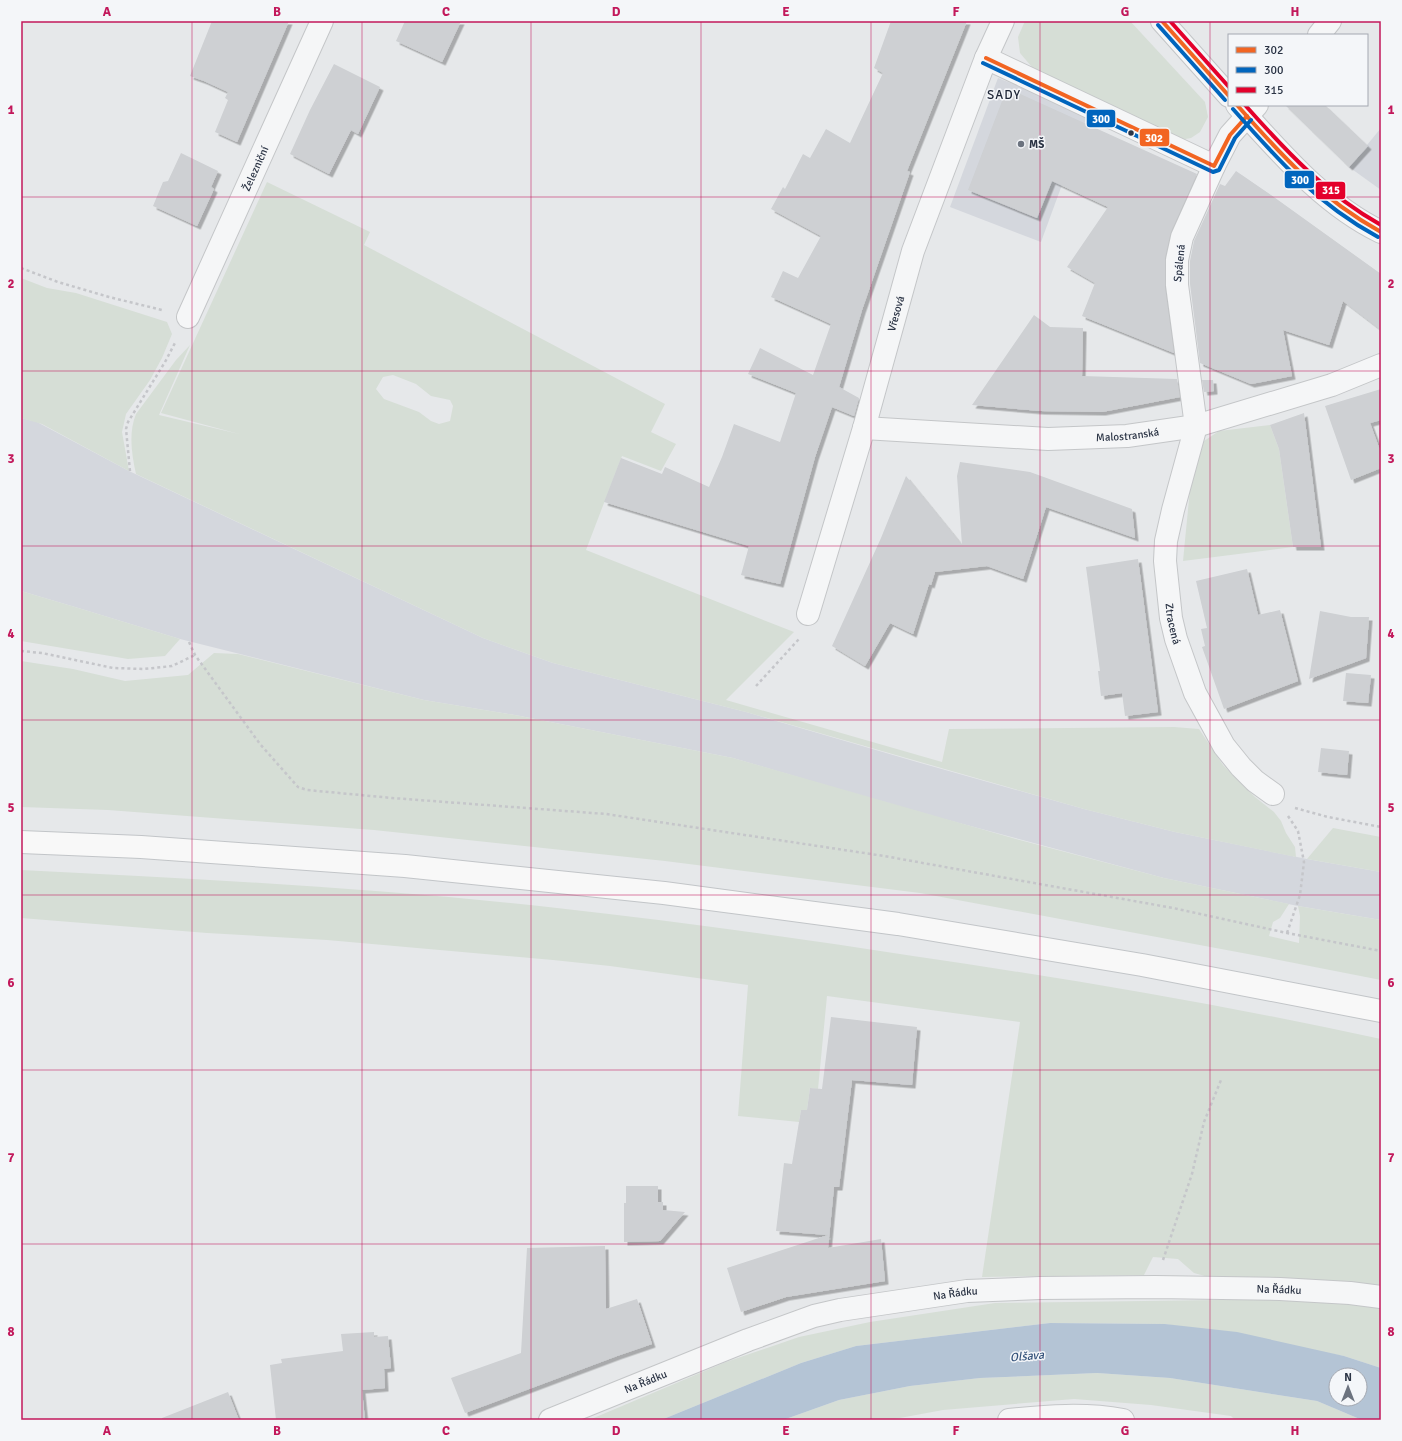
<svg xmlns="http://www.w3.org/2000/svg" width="1402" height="1441" font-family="Signika,sans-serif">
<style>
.built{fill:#d4d7dd}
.green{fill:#d6ded6;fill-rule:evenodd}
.water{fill:#b4c4d5;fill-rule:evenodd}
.building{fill:#ced0d3;filter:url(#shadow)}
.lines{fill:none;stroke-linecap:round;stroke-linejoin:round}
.minor-casing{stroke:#c4c6c8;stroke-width:24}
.major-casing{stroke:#c2c5c8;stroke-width:24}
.path{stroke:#c5c6ca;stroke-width:2.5;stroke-dasharray:3 3;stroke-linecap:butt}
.minor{stroke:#f5f6f7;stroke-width:22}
.major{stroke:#f8f8f8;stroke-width:22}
.bus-1-casing{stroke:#f4f6f9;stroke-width:7}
.bus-2-casing{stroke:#f4f6f9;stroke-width:7}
.bus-3-casing{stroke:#f4f6f9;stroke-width:7}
.bus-1{stroke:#f26522;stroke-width:4}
.bus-2{stroke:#0065bd;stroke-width:4}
.bus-3{stroke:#e4002b;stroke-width:4}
.grid{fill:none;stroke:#c2185b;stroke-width:1;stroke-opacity:0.55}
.bus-dot{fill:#2b3445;stroke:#f4f6f9;stroke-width:1.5}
.poi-dot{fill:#6c737f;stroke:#f4f6f9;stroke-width:1.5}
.labels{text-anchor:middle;stroke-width:3;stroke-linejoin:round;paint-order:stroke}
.poi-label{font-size:11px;font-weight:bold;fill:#2b3445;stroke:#f4f6f9;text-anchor:start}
.street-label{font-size:11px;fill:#2b3445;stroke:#f4f6f9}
.water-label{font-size:12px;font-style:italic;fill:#34527a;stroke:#f4f6f9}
.quarter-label{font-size:13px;letter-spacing:1px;fill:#1d2536;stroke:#f4f6f9}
.line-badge{stroke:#f4f6f9;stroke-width:1.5}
.badge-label{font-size:11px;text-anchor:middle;font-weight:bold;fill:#fff}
.neatline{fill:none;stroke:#c2185b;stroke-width:1.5}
.grid-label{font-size:13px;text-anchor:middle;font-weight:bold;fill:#c2185b}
</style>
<defs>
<filter id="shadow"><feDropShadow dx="3.5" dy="3.5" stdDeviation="0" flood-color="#0004"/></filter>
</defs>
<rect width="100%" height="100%" fill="#e6e8ea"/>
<g class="built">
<path d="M998 78 1088 114 1041 242 950 207Z"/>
<path d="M1381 128V190L1349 167Z"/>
<path d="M21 418 37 422 129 471 483 638 553 663 746 712 917 762 1084 809 1175 832 1307 859 1381 872V920L1298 906 1164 878 903 808 733 758 515 715 424 700 180 639 75 607 21 591Z"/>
</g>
<g class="green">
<path d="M1025 21H1130L1205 102 1208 117 1200 132 1191 138 1180 140 1037 73 1020 53 1018 37Z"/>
<path d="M267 182 370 232 364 245 665 404 651 432 676 444 661 471 622 456 586 550 794 632 726 700 942 762 949 729 1174 727 1199 729 1223 765 1255 797 1274 812 1281 821 1286 833 1295 847 1296 857 1175 832 1084 809 746 712 553 663 483 638 136 474C132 455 128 434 136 414L176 360 190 345 159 415 239 434 161 413ZM393 375 416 384 431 396 450 400 453 406 450 421 439 424 431 421 419 412 384 399 376 389 383 377Z"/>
<path d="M21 278 47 288 76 293 167 322 172 334 162 358 150 380 126 414 122 432 129 471 42 424 21 418Z"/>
<path d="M1270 425 1279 449 1293 547 1183 561 1190 489 1204 441 1219 431Z"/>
<path d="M21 591 75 607 180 639 165 656 128 659 21 641Z"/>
<path d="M214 653 238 654 424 700 515 715 733 758 1016 839 1164 878 1289 904 1280 918 1273 922 1269 936 1299 943 1300 916 1298 906 1381 920V980L1264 957 920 893 665 861 374 830 108 810 21 807V661L73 669 125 681 188 675Z"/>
<path d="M1333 828 1381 837V872L1307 859Z"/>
<path d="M21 870C200 879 379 888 557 908 676 921 795 938 913 956 1070 979 1226 1005 1381 1039V1290L1212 1278 1194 1273 1178 1259 1153 1257 1144 1275 982 1277 1020 1022 827 996 818 1089 810 1088 807 1110H801L799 1122 738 1116 748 985 610 966 553 960 327 940 207 933 21 918Z"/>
<path d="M1285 1299 1381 1305V1368L1344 1356 1165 1324 1050 1323 856 1346 801 1363 661 1420H589L726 1362 799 1337 870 1322 995 1303Z"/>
<path d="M1097 1373 1170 1378 1317 1401 1362 1420H1235L1231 1416 1151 1405 1074 1399 943 1410 889 1420H783L839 1400 910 1386 980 1378Z"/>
</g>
<path class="water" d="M1050 1323 1165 1324 1237 1332 1344 1356 1381 1368V1420H1362L1317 1401 1170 1378 1097 1373 980 1378 910 1386 839 1400 783 1420H661L801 1363 856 1346ZM1336 1375H1360V1399H1336Z"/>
<g class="building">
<path d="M212 21H289L237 142 215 132 228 100 225 98 228 92 204 81 190 76Z"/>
<path d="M405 21H461L442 62 396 41Z"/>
<path d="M891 21H967L907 171 910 172 862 310 839 387 859 398 854 416 832 407 815 457 780 584 741 575 749 546 604 502 621 458 662 474 665 467 709 487 722 457 734 424 780 442 796 393 748 374 760 348 813 375 831 324 771 297 783 271 798 278 821 236 771 209 783 187 785 189 803 154 810 158 826 129 850 143 883 73 874 68Z"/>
<path d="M334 64 380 87 358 134 351 130 329 174 290 154 310 110Z"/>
<path d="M1007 88 1197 174 1171 232 1165 258V287L1174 353 1082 316 1095 283 1067 267 1108 207 1052 181 1037 218 968 190Z"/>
<path d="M1285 105H1325L1368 146 1349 167Z"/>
<path d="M181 153 218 171 211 187 214 189 197 226 153 206 163 182 168 181Z"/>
<path d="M1236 171 1271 195 1381 274V330L1343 301 1329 345 1283 330 1292 376 1251 384 1200 363 1190 284V261L1194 241 1220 184 1225 186Z"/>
<path d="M1034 315 1050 327 1083 328 1082 376 1177 379 1180 397 1102 412 1041 411 972 405Z"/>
<path d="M1202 380H1213L1214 391 1204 392Z"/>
<path d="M1381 389V420L1370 423 1381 453V468L1351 480 1325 406Z"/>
<path d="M1304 413 1321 547H1293L1279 449 1270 425Z"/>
<path d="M960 462 1030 472 1132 509 1135 538 1046 507 1023 579 987 566 935 572 931 585 929 584 913 634 890 623 865 666 832 646 881 538 906 476 962 545 957 476Z"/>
<path d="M1138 559 1158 712 1125 716 1122 693 1101 696 1098 671H1100L1086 567Z"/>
<path d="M1247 569 1258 615 1280 610 1298 681 1224 709 1202 647 1205 646 1201 629 1207 628 1196 581Z"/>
<path d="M1320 611 1351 617H1369L1366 658 1309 679Z"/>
<path d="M1346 673 1371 675 1368 703 1343 701Z"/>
<path d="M1321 748 1349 751 1347 775 1318 772Z"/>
<path d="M831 1017 917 1027 912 1085 852 1080 839 1187H834L828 1248 881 1239 885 1281 786 1297 741 1312 727 1268 828 1235 776 1231 784 1163 792 1164 801 1110H807L810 1088 822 1089Z"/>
<path d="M626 1186H658V1202H663V1210L685 1212 660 1241 624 1242V1203H626Z"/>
<path d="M605 1246 606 1309 637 1299 652 1344 617 1356 465 1413 451 1378 521 1353 527 1248Z"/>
<path d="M374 1332V1337L388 1336 391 1368 384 1369 385 1388 362 1390 365 1420H276L270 1365 282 1363 281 1359 343 1351 341 1334Z"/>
<path d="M228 1392 239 1420H162V1418Z"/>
</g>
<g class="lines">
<g class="minor-casing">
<g id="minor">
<path d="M1162 21 1229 96"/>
<path d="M1319 35 1330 21"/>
<path d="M986 58 1214 166"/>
<path d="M1237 105C1280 152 1323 204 1381 232"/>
<path id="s1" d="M1257 105 1230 135 1214 166 1182 237 1177 260V285L1196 426 1173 510 1166 541 1165 561 1171 618 1176 639 1195 693 1224 746 1241 767 1255 781 1273 794"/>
<path id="s2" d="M188 317 322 21"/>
<path id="s3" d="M864 428 1048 439 1127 436 1196 426 1332 385 1381 365"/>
<path id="s4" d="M808 614 864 428 913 251 986 58 1003 21"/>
<path id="s5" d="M550 1420 748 1340 814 1316 840 1310 967 1291 1040 1288 1155 1287 1280 1289 1350 1293 1381 1297"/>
<path d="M1009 1420C1047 1416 1085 1413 1123 1420"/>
</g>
</g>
<g class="major-casing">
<path id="major" d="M21 842 141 847 405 866 664 893 898 924 1142 965 1381 1011"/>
</g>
<g class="path">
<path d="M21 268 58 282 109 297 162 310"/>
<path d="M130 471 126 429 128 422 165 362 176 341"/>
<path d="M189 642 195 655 260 744 298 787 307 790 392 798 606 814 884 856 1173 908 1287 933 1381 951"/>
<path d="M21 651 42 653 113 668 144 669 172 666 195 655"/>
<path d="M756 686 799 639"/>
<path d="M1295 808 1328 817 1381 827"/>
<path d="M1287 933 1300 895 1304 862 1298 831 1288 816"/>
<path d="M1163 1260 1192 1174 1204 1122 1221 1080"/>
</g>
<use href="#minor" class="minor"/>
<use href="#major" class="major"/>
<g class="bus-1-casing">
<g id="bus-1">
<path d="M1162 21 1229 96"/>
<path d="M986 58 1214 166 1230 135 1247 116"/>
<path d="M1237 105C1282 156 1321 199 1381 232"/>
</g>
</g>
<g class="bus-2-casing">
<g id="bus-2">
<path d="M1158 25 1225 100"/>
<path d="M983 63 1213 172 1219 170 1235 138 1251 120"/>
<path d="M1233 109C1278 160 1317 204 1378 237"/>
</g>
</g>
<g class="bus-3-casing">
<g id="bus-3">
<path d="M1170 21 1229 87"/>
<path d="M1245 105C1286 151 1327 195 1381 225"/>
</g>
</g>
<use href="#bus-1" class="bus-1"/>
<use href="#bus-2" class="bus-2"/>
<use href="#bus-3" class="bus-3"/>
</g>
<path class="grid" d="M192 21V1420M362 21V1420M531 21V1420M701 21V1420M871 21V1420M1040 21V1420M1210 21V1420M21 197H1381M21 371H1381M21 546H1381M21 720H1381M21 895H1381M21 1070H1381M21 1244H1381"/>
<circle class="bus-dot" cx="1131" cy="133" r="3.5"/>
<circle class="poi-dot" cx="1021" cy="144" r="4"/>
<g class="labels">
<g class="poi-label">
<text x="1029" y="148">MŠ</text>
</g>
<g class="street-label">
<text dy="4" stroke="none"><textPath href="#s2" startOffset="163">Železniční</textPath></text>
<text transform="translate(1179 263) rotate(-84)" y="4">Spálená</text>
<text dy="4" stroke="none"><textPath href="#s4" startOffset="313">Vřesová</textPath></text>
<text dy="4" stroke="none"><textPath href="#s3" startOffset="264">Malostranská</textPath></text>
<text dy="4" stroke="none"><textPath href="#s1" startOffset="546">Ztracená</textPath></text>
<text dy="4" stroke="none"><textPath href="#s5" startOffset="751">Na Řádku</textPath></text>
<text dy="4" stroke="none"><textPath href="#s5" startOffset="427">Na Řádku</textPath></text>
<text dy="4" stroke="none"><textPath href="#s5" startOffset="103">Na Řádku</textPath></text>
</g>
<g class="water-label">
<text transform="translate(1027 1356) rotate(-5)" y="4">Olšava</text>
</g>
<g class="quarter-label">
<text x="1004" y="99">SADY</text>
</g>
</g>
<g class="line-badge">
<rect x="1086" y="109" width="30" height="19" rx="4" fill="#0065bd"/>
<rect x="1139" y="128" width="31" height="19" rx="4" fill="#f26522"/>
<rect x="1284" y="170" width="31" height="19" rx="4" fill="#0065bd"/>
<rect x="1315" y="181" width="31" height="19" rx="4" fill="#e4002b"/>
</g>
<g class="badge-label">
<text x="1101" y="123">300</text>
<text x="1154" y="142">302</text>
<text x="1300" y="184">300</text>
<text x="1331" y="194">315</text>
</g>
<rect width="1402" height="1441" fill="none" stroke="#f4f6f9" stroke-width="44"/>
<rect x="1228" y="34" width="140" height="72" fill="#f4f6f9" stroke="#a4a8b1"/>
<rect x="1236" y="47" width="20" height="6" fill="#f26522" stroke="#a4a8b1"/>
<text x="1264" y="54" font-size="12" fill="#2b3445">302</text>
<rect x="1236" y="67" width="20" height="6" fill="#0065bd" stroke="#a4a8b1"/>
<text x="1264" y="74" font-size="12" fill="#2b3445">300</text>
<rect x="1236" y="87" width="20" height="6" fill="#e4002b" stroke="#a4a8b1"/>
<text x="1264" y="94" font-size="12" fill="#2b3445">315</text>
<g transform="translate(1348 1387)"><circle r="19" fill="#f4f6f9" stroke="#a4a8b1"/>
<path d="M0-3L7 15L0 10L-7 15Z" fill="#6c737f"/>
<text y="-6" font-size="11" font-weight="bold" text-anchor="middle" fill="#2b3445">N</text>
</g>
<rect x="22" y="22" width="1358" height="1397" class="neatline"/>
<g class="grid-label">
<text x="107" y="16">A</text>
<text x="277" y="16">B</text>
<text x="446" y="16">C</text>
<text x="616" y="16">D</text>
<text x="786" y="16">E</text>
<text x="956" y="16">F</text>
<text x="1125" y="16">G</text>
<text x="1295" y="16">H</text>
<text x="11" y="114">1</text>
<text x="1391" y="114">1</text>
<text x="11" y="288">2</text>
<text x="1391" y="288">2</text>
<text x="11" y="463">3</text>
<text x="1391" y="463">3</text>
<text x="11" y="638">4</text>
<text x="1391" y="638">4</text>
<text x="11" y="812">5</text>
<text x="1391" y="812">5</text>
<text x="11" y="987">6</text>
<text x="1391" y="987">6</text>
<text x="11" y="1162">7</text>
<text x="1391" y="1162">7</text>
<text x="11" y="1336">8</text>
<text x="1391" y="1336">8</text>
<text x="107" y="1435">A</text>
<text x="277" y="1435">B</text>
<text x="446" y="1435">C</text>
<text x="616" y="1435">D</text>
<text x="786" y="1435">E</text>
<text x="956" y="1435">F</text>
<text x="1125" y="1435">G</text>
<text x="1295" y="1435">H</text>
</g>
</svg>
